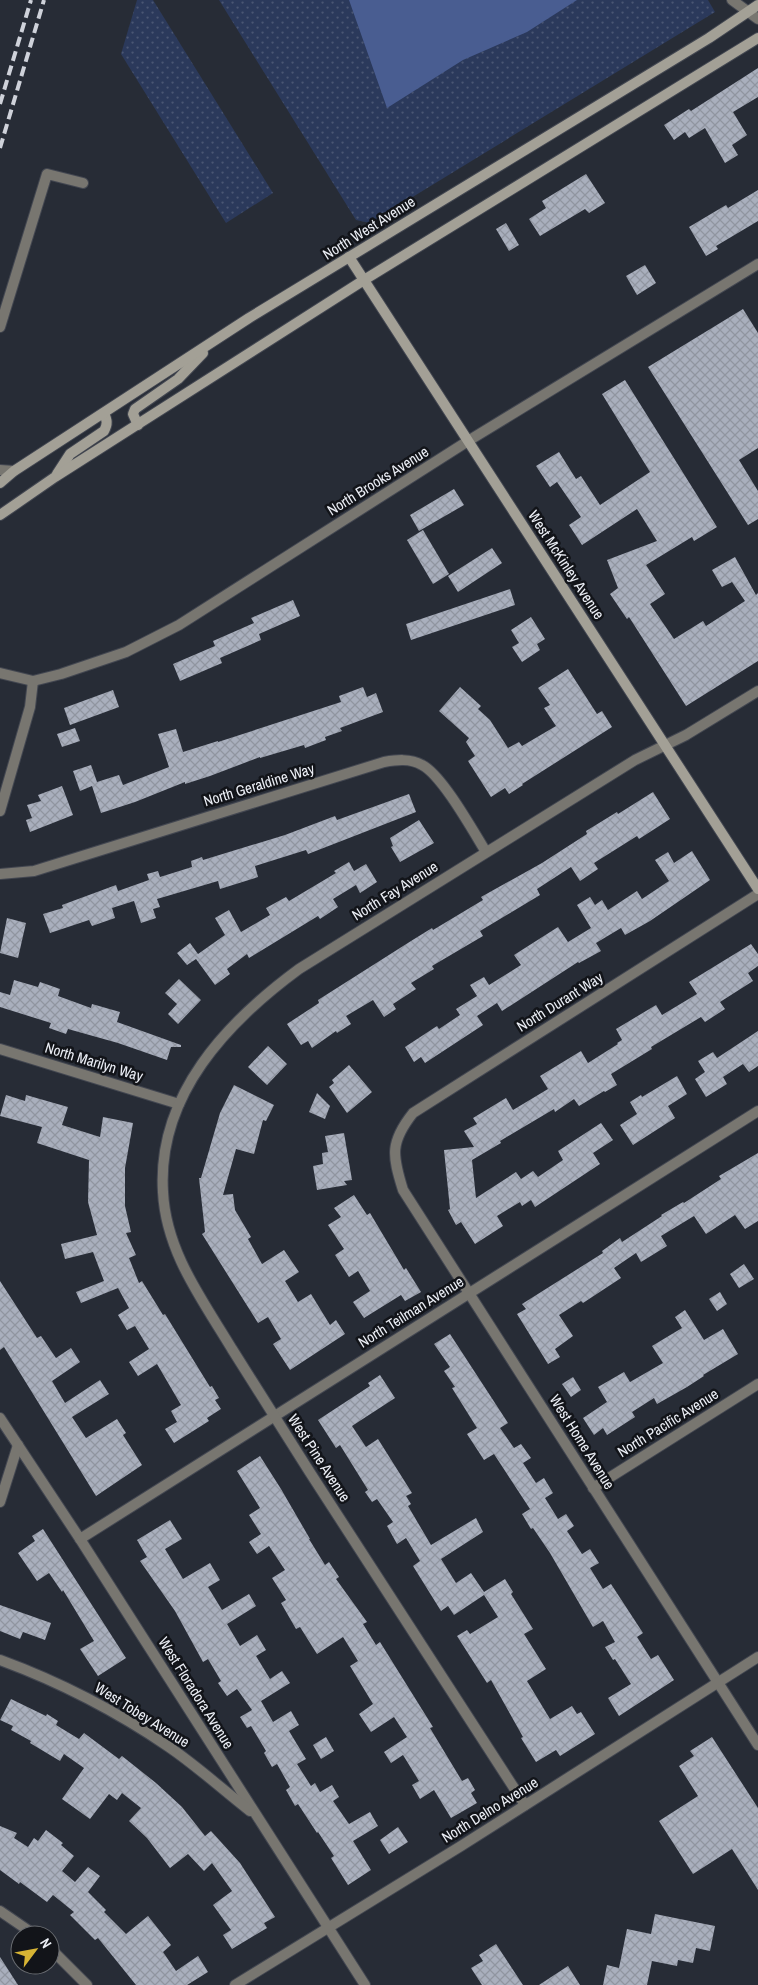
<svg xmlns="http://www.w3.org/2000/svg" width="758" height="1985" font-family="'Archivo Narrow',sans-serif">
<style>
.grass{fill:url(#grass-dots)}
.water{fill:#495d91}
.building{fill:url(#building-cross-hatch)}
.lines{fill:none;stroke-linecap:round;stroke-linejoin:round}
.street-casing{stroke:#434751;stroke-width:12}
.secondary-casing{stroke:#434751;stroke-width:12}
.street{stroke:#787670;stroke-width:10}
.secondary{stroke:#a3a096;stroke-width:10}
.rail{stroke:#cfd2da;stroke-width:4;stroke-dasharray:10 5;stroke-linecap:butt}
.labels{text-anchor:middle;stroke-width:5;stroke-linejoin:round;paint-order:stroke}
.street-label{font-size:15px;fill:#eceff6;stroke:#121419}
</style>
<defs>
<pattern id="grass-dots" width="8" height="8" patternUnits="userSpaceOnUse" patternTransform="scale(1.25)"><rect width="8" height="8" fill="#2b395b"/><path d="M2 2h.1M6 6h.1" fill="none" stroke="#4a5673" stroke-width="1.8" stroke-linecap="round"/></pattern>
<pattern id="building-cross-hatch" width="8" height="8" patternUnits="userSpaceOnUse" patternTransform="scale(1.25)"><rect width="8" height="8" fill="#a9afbd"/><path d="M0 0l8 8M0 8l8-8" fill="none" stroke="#9095a0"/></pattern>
</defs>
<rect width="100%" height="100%" fill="#272c36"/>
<g class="grass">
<path d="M137 0H153L273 193 226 223 121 54Z"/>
<path d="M219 0H708L715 12 370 223 356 220Z"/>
</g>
<path class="water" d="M349 0H577L527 32 463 60 387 108Z"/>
<g class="building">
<path d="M758 68V97L733 112 747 135 732 145 738 155 725 163 705 128 689 138 685 132 674 140 664 125 689 109 691 111Z"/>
<path d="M586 174 605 203 589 213 585 209 540 236 529 219 546 208 542 201Z"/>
<path d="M758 190V221L716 246 718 249 706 256 689 227 726 205 728 208Z"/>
<path d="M506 223 519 245 509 251 496 229Z"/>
<path d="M645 265 656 283 637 295 626 276Z"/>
<path d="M743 309 758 333V448L739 460 758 491V519L748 525 648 367Z"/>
<path d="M625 380 717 527 694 541 692 537 646 565 665 594 650 604 674 639 703 621 706 626 745 601 732 582 722 587 712 570 735 557 756 595 758 593V661L686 706 629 617 627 619 610 594 618 588 607 560 657 541 637 509 582 545 569 525 581 517 557 482 550 487 536 466 559 452 576 479 581 476 600 505 650 472 602 394Z"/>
<path d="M454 489 464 505 419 531 410 515Z"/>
<path d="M423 530 449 574 433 584 407 540Z"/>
<path d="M492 548 502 563 458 592 448 576Z"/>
<path d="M510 589 515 605 411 640 406 624Z"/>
<path d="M293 600 300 616 259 634 261 640 220 658 222 663 180 681 173 664 215 646 213 641 254 623 251 618Z"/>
<path d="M531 617 545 639 537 644 540 650 522 662 512 647 519 643 511 630Z"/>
<path d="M568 669 597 714 602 711 612 727 522 784 523 785 509 794 505 788 491 797 468 761 475 756 466 742 469 738 439 711 460 687 481 706 478 709 490 720 508 748 519 742 522 746 556 726 544 708 550 705 538 688Z"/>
<path d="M363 687 367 697 376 693 383 712 340 728 342 731 325 737 326 740 305 748 304 745 260 758V757L210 776 185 784V782L135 802 101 813 92 786 80 791 73 771 91 765 97 782 119 775 123 785 169 767 158 734 176 729 183 752 218 741V742L341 702 339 696Z"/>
<path d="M113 690 119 707 70 725 64 708Z"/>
<path d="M75 728 80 741 62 747 57 734Z"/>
<path d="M62 786 73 815 30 832 26 820 32 818 27 805 41 801 38 795Z"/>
<path d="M653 792 670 819 639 839 637 836 594 863 598 869 580 881 571 867 537 889 540 895 480 931 483 936 432 966 434 969 411 983 416 989 393 1004 396 1009 384 1017 373 1000 346 1016 351 1024 337 1033 336 1031 312 1048 308 1041 301 1045 287 1024 319 1003 318 1000 411 941 432 928 433 930 483 900 481 897 542 863 587 834 586 831 617 812 618 814Z"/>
<path d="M409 794 416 812 308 854 306 850 255 866 258 877 220 889 218 881 157 899 160 907 153 909 156 918 141 923 134 901 112 908 115 918 92 926 89 920 50 933 43 914 63 908 62 905 116 885 118 891 149 880 147 874 158 871 160 877 192 867 191 861 202 857 203 860 285 835 335 816 337 820Z"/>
<path d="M419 820 434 843 400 862 391 847 393 846 390 838Z"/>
<path d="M692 851 710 880 650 921 625 935 621 928 596 943 601 951 579 963 578 962 502 1011 497 1003 477 1016 483 1025 425 1063 421 1057 414 1062 405 1047 437 1026 439 1029 460 1015 456 1009 477 996 470 985 484 977 489 985 521 965 514 955 558 927 568 942 591 928 577 905 590 897 595 905 602 900 608 910 637 891 642 899 669 881 655 860 668 852 674 863Z"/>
<path d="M349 862 354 871 366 864 377 882 360 893 356 885 333 899 338 907 320 919 318 916 249 958 247 954 227 969 230 974 215 985 196 959 187 965 177 953 190 943 198 954 225 935 215 918 229 910 241 932 270 915 266 908 286 897 289 901 336 873 334 871Z"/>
<path d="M7 918 26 923 18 958 0 953Z"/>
<path d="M751 944 758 954V966L748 973 753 981 720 1002 725 1009 705 1022 701 1017 651 1047 652 1049 611 1074 617 1085 605 1092 604 1091 579 1106 574 1099 555 1112 554 1109 500 1141 501 1143 472 1160 476 1198 516 1172 521 1179 533 1171 538 1177 563 1160 558 1151 601 1123 613 1140 593 1153 600 1164 535 1207 531 1200 522 1206 520 1202 497 1216 503 1226 475 1244 461 1222 456 1225 448 1210 450 1209 444 1150 474 1147 464 1131 477 1124 473 1118 506 1098 513 1110 548 1089 540 1076 581 1051 588 1063 618 1044 617 1043 622 1040 616 1029 656 1005 662 1015 697 994 689 982Z"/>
<path d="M179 979 201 1000 178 1024 168 1014 177 1004 165 993Z"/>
<path d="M14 980 38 987 40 982 60 989 58 996 91 1008 92 1004 120 1012 117 1022 181 1045V1047H171L167 1060 118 1043 68 1029 66 1034 49 1028 51 1023 0 1007V992L10 995Z"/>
<path d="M758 1031V1066L749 1072 743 1064 723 1077 727 1084 706 1097 695 1079 705 1072 698 1061 713 1052 717 1058Z"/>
<path d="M268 1046 287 1064 267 1085 248 1067Z"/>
<path d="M349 1065 372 1092 347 1113 329 1087 334 1083 332 1080Z"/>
<path d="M677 1076 687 1094 668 1106 675 1118 633 1145 620 1125 637 1114 630 1102 641 1095 642 1097Z"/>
<path d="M234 1085 274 1105 266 1121 263 1120 254 1154 236 1149 223 1195 233 1194 235 1210 251 1237 248 1239 262 1264 284 1250 299 1272 285 1281 298 1302 311 1294 330 1325 336 1320 345 1334 290 1370 273 1344 281 1339 268 1317 258 1323 202 1234 205 1232 199 1178H201L220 1113Z"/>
<path d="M317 1093 330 1106 325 1119 309 1112Z"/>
<path d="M6 1095 25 1101 26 1095 68 1107 62 1125 100 1137 103 1117 133 1123 125 1168V1206L131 1232 126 1233 136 1255 129 1258 139 1283 142 1281 163 1315 165 1314 210 1387 212 1386 219 1398 215 1400 221 1409 207 1418 209 1421 174 1443 165 1429 177 1422 171 1411 181 1405 157 1364 138 1376 129 1362 149 1349 135 1326 127 1330 118 1315 129 1308 118 1288 81 1303 76 1292 104 1281 93 1252 65 1259 61 1244 97 1235 88 1202 89 1160 37 1143 42 1127 0 1116Z"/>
<path d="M344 1133 352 1180 344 1181 347 1185 317 1190 313 1166 323 1164 322 1153 328 1152 325 1136Z"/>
<path d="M758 1153V1221L745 1229 735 1215 706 1234 694 1216 661 1236 667 1246 641 1262 636 1253 614 1268 621 1278 583 1303 581 1301 559 1315 573 1336 555 1349 560 1357 548 1364 517 1314 526 1309 522 1304 603 1253 602 1251 620 1238 622 1242 662 1216 661 1215 683 1202 684 1203 721 1179 719 1176Z"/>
<path d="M354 1195 367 1215 370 1213 404 1270 406 1268 421 1292 405 1301 401 1295 364 1318 353 1302 370 1291 358 1271 349 1277 335 1255 344 1249 328 1225 341 1217 334 1208Z"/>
<path d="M744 1264 754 1279 739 1288 730 1274Z"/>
<path d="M0 1281 37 1338 41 1336 56 1358 71 1348 80 1362 52 1381 65 1403 100 1380 109 1394 72 1417 86 1438 117 1419 126 1433 123 1435 142 1465 96 1496 4 1347 0 1350Z"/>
<path d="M720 1292 727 1304 717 1311 709 1299Z"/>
<path d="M685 1310 704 1340 723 1329 738 1354 703 1375 704 1376 687 1387 657 1404 654 1398 632 1412 635 1417 607 1435 603 1428 594 1435 583 1418 607 1402 598 1387 624 1372 630 1382 663 1363 652 1346 682 1328 675 1317Z"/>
<path d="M450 1334 508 1423 500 1428 514 1448 521 1444 531 1458 523 1463 536 1483 544 1478 553 1493 545 1498 558 1519 566 1514 574 1526 567 1531 582 1554 590 1549 599 1563 590 1568 603 1589 611 1584 643 1633 637 1637 651 1659 658 1655 674 1680 619 1716 608 1698 631 1684 615 1659 613 1660 605 1647 615 1642 603 1621 593 1627 550 1553 533 1528 531 1529 522 1514 530 1509 494 1454 484 1460 467 1434 477 1428 452 1388 455 1387 444 1371 450 1367 434 1344Z"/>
<path d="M380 1375 395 1398 352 1426 366 1447 378 1439 412 1493 406 1496 411 1504 408 1506 431 1545 476 1518 483 1532 441 1559 456 1583 471 1573 484 1592 505 1579 513 1592 511 1594 533 1629 524 1634 546 1669 527 1681 550 1719 572 1706 577 1714 581 1712 595 1734 560 1756 556 1750 536 1762 521 1738 523 1737 491 1680 487 1683 457 1636 467 1630 470 1634 498 1617 484 1595 454 1615 448 1606 441 1611 413 1566 420 1561 406 1538 397 1544 387 1526 393 1522 377 1499 372 1502 365 1492 368 1490 340 1445 336 1448 318 1420 370 1386 368 1383Z"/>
<path d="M573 1377 581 1390 571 1397 562 1384Z"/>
<path d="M260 1456 281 1489 310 1539H309L325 1565 329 1562 339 1577 336 1579 367 1622 363 1624 376 1645 380 1642 433 1727 430 1728 462 1781 468 1778 475 1790 471 1793 477 1803 451 1818 434 1790 420 1799 412 1785 419 1781 403 1755 391 1763 384 1752 407 1737 394 1717 371 1732 359 1714 373 1704 350 1666 358 1661 343 1637 317 1654 300 1627 296 1629 281 1603 286 1600 272 1578 285 1570 269 1546 257 1554 249 1542 261 1534 249 1515 260 1508 237 1471Z"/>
<path d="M170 1520 182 1539 165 1549 183 1579 210 1563 220 1580 208 1587 222 1610 249 1594 256 1606 227 1624 240 1646 257 1635 266 1650 256 1656 270 1679 282 1671 290 1683 261 1701 273 1722 291 1711 299 1725 289 1731 306 1759 297 1764 311 1786 315 1783 320 1792 332 1785 339 1797 333 1801 349 1824 370 1812 378 1826 353 1841 371 1870 348 1885 331 1858 334 1856 318 1832 317 1833 298 1804 295 1806 286 1790 290 1787 277 1764 272 1767 264 1753 266 1751 251 1726 247 1728 240 1717 252 1710 237 1689 227 1696 218 1683 221 1681 208 1659 203 1662 175 1611 140 1561 147 1557 137 1540Z"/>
<path d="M43 1529 126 1658 98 1676 80 1649 94 1641 63 1590 62 1592 49 1573 37 1581 18 1553 35 1541 32 1536Z"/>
<path d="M0 1605 51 1623 45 1640 23 1632 20 1639 0 1631Z"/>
<path d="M11 1699 46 1716 47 1714 58 1721 56 1725 79 1739 84 1733 119 1759 122 1756 156 1783 182 1807 205 1836 211 1831 240 1863 275 1917 264 1923 267 1928 232 1949 223 1935 231 1930 213 1905 232 1891 212 1863 204 1871 188 1854 170 1868 147 1838 129 1821 141 1808 122 1793 117 1800 109 1794 90 1819 62 1799 84 1768 64 1754 60 1761 30 1743 31 1741 11 1730 13 1726 0 1720Z"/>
<path d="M326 1737 334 1751 321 1759 313 1745Z"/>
<path d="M712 1737 758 1808V1890L732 1849 693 1874 659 1821 698 1796 679 1766 694 1756 690 1751Z"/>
<path d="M0 1826 17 1833 14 1838 28 1847 34 1838 38 1841 46 1830 63 1843 61 1845 74 1856 62 1871 75 1882 88 1867 100 1876 88 1892 106 1910 104 1912 126 1934 148 1916 171 1945 163 1952 176 1971 198 1956 208 1972 187 1985H136L98 1938 95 1940 70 1915 74 1912 53 1895 47 1902 20 1882 19 1884 0 1870Z"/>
<path d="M398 1827 408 1842 389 1854 380 1840Z"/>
<path d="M655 1914 715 1926 710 1951 696 1948 693 1963 678 1960 677 1966 652 1961 647 1985H603L607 1965 619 1968 627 1929 651 1934Z"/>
<path d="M496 1944 523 1985H482L471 1968 483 1961 479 1955Z"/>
<path d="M0 1957 18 1985H0Z"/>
<path d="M568 1966 580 1985H539Z"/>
</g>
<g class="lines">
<g class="street-casing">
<g id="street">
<path d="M732 0 758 19"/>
<path d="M0 327 47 174 83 183"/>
<path d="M0 470 14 471"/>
<path d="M0 673 33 681 61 674 126 652 179 625 468 441 758 264"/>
<path d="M0 811 30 707 33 681"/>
<path d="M0 874 34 871 384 762C396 760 410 758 422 765 442 775 473 831 486 852"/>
<path d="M758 894 413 1113C390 1142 392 1155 403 1190L758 1745"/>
<path d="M0 1049 179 1104"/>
<path d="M0 1418 80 1539 365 1985"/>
<path d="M593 1488 758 1384"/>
<path d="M0 1502 18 1445"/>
<path d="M80 1539 758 1111"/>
<path d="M0 1660C60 1682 116 1711 169 1747 197 1766 223 1790 250 1811"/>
<path d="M525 1805C453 1694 381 1582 309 1471 283 1430 258 1390 232 1349 202 1299 166 1252 163 1192 157 1095 227 1022 299 969L635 760 686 735 758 691"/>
<path d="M0 1911 35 1935"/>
<path d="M50 1948 87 1985"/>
<path d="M235 1985 461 1846 758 1657"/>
</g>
</g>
<g class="secondary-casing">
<g id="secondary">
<path d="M349 257 758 889"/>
<path d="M138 425 133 414 135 409 178 379 203 353"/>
<path d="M57 474 70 454 104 431C108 424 107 420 104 413"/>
<path d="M0 483 14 471 249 318 709 38 758 5"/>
<path d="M0 515 55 477 364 280 758 38"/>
</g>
</g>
<use href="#street" class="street"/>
<use href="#secondary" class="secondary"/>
<g class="rail">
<path d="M0 104 31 0"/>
<path d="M0 148 44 0"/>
</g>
</g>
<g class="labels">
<g class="street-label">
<text transform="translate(369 228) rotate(-32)" y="5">North West Avenue</text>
<text transform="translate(378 481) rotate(-32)" y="5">North Brooks Avenue</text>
<text transform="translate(566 565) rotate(57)" y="5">West McKinley Avenue</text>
<text transform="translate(259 785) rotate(-17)" y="5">North Geraldine Way</text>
<text transform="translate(395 891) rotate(-32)" y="5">North Fay Avenue</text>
<text transform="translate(560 1002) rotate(-32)" y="5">North Durant Way</text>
<text transform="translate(94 1062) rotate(17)" y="5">North Marilyn Way</text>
<text transform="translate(411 1312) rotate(-32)" y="5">North Teilman Avenue</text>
<text transform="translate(668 1423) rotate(-32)" y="5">North Pacific Avenue</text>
<text transform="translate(582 1442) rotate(58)" y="5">West Home Avenue</text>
<text transform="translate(319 1458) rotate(57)" y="5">West Pine Avenue</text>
<text transform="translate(196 1693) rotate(58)" y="5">West Floradora Avenue</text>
<text transform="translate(142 1715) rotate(32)" y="5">West Tobey Avenue</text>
<text transform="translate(490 1810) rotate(-32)" y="5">North Delno Avenue</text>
</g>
</g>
<g transform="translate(35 1950) rotate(58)"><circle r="24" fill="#121419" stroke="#696c71"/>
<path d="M0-4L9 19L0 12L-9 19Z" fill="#d7b434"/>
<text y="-8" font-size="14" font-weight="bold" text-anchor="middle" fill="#eceff6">N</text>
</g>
</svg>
